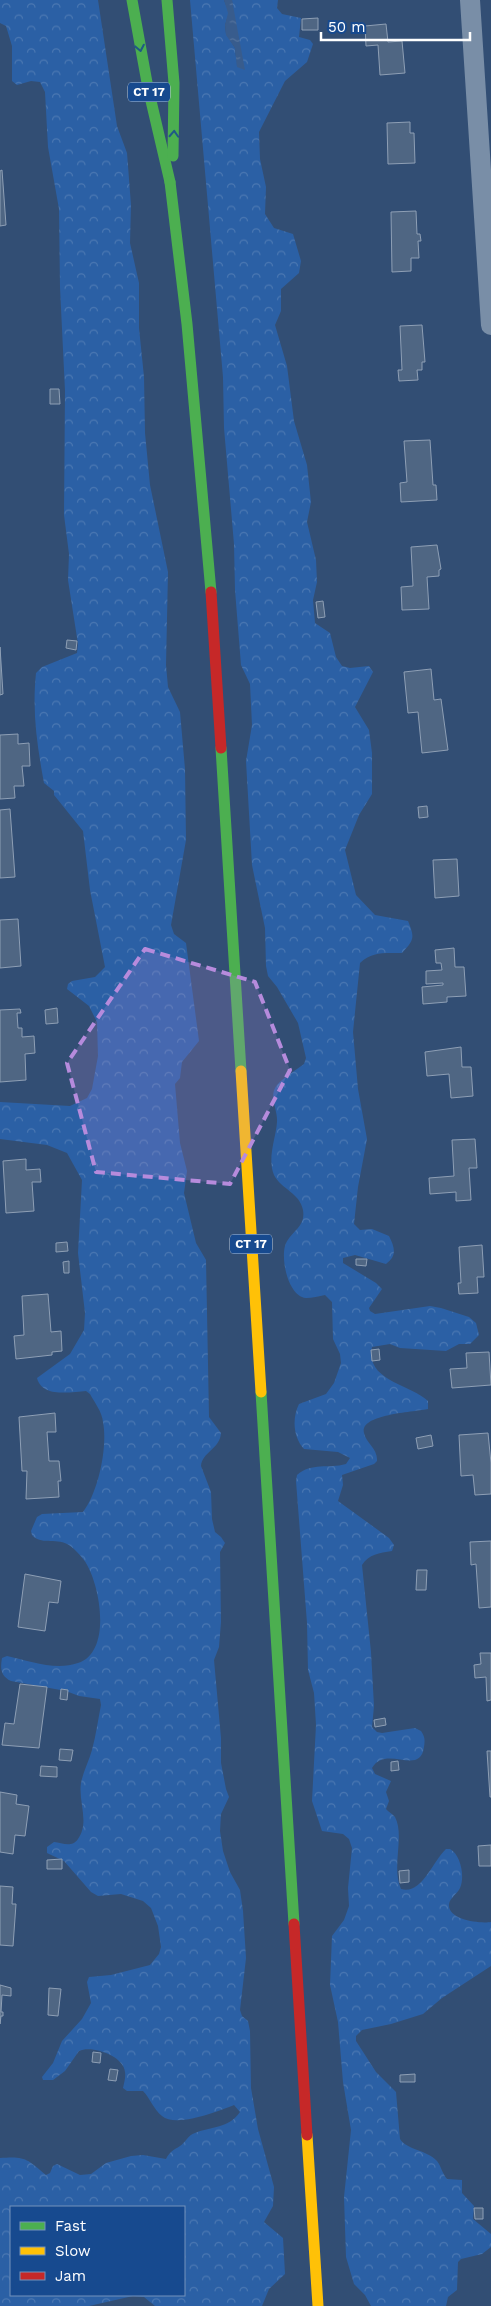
<svg xmlns="http://www.w3.org/2000/svg" width="491" height="2306" font-family="'Work Sans',sans-serif">
<style>
.forest{fill:url(#forest-crowns);fill-rule:evenodd}
.water{fill:url(#water-ripples)}
.building{fill:#4f6683;stroke:#8e9fb5}
.lines{fill:none;stroke-linecap:round;stroke-linejoin:round}
.street{stroke:#798ea7;stroke-width:20}
.fast{stroke:#4caf50;stroke-width:11}
.slow{stroke:#ffc107;stroke-width:11}
.jam{stroke:#c62828;stroke-width:11}
.oneway{stroke:#1f5986}
.marked{fill:#b68bdc;fill-opacity:0.2;stroke:#b68bdc;stroke-width:4;stroke-dasharray:10 6;stroke-linejoin:round}
.labels{text-anchor:middle;stroke-width:4;stroke-linejoin:round;paint-order:stroke}
.shield{fill:#174a8f;stroke:#b9c9dd;stroke-width:1}
.shield-label{font-size:12px;font-weight:bold;fill:#fff}
</style>
<defs>
<pattern id="forest-crowns" width="20" height="18" patternUnits="userSpaceOnUse" patternTransform="scale(1.25)"><rect width="20" height="18" fill="#2b60a5"/><path d="M2 6a3 3 0 1 1 6 0M12 15a3 3 0 1 1 6 0" fill="none" stroke="#4b78b2"/></pattern>
<pattern id="water-ripples" width="26" height="14" patternUnits="userSpaceOnUse" patternTransform="scale(1.25)"><rect width="26" height="14" fill="#385c8d"/><path d="M2 4q2-2 4 0t4 0M15 11q2-2 4 0t4 0" fill="none" stroke="#56749e"/></pattern>
</defs>
<rect width="100%" height="100%" fill="#324e74"/>
<g class="forest">
<path d="M0 0H98L117 126 127 153 131 205 130 243 139 283V328L144 377 145 433 150 485 168 572 166 665 168 687 180 712 185 769 186 840 171 925 174 934 186 943 199 1041 182 1062 180 1078 175 1084 180 1143 187 1171 184 1193 196 1243 206 1260 209 1417 221 1433C220 1449 202 1452 201 1466L211 1492 212 1519 215 1532 221 1537 225 1543 220 1552 221 1622 219 1647 214 1660 221 1738V1763L226 1789 229 1797 221 1814 220 1831 223 1851 230 1872 240 1890 243 1911 246 1958 240 2010 242 2016 248 2021 250 2031 251 2088 258 2129 274 2187 273 2206 264 2222 283 2238 285 2274 269 2289 262 2306H155L144 2297 133 2296 89 2306H0V2158C26 2156 27 2159 46 2175L50 2173 53 2166 57 2164 80 2175 91 2174 106 2163 131 2156 143 2155 166 2159C170 2151 174 2150 180 2146 186 2142 188 2135 195 2133 212 2126 228 2129 240 2112L234 2105C219 2111 176 2128 162 2116 154 2110 150 2098 143 2091H127L123 2088C124 2083 126 2077 125 2072 124 2056 92 2045 79 2051L65 2071 53 2080H43L42 2077 53 2063 62 2041 82 2019 91 2003 87 1982 89 1977 111 1975 150 1965 159 1954 161 1947 158 1926 151 1908 143 1901 121 1894 98 1896 91 1892 64 1861 47 1853V1847L54 1842C62 1843 72 1848 78 1839 90 1822 78 1802 81 1783 83 1772 89 1761 92 1750 96 1735 98 1720 101 1705L100 1699 79 1696 66 1691 11 1681C1 1676 0 1669 2 1658L7 1656C29 1661 56 1671 78 1663 113 1652 100 1582 84 1560 80 1555 73 1547 67 1544 56 1538 40 1545 32 1535L31 1531 37 1517 42 1514 83 1512C98 1493 108 1447 103 1422 102 1412 95 1403 90 1394L86 1391C71 1392 42 1398 37 1378L70 1354 84 1330 85 1313 78 1253 82 1180 67 1153 47 1145 0 1139V1102L70 1106 87 1098 92 1089 98 1056 97 1022 89 1006 67 989 68 984 72 981 95 977 105 967 90 890 83 831 54 795V791L44 783C37 745 32 712 36 673L42 667 77 653 78 644 68 580 69 554 64 515 65 391 60 287 59 209 48 147 45 92 40 82 31 81 17 85 12 81V46L6 26 0 23ZM11 2207H184V2295H11Z"/>
<path d="M190 0H224L229 13 225 25 226 34 235 48 237 67 232 0H278L277 8 282 14 301 18 299 37 310 40 313 44 307 62 285 81 259 132 260 159 266 187 265 214 274 228 293 234 301 261 299 273 281 289V311L275 325 287 366 294 421 307 465 311 502 307 522 316 560 317 582 313 600 315 623 330 633 336 657 342 666 350 668 369 666 373 672 355 707 369 730 372 753V794L359 815 345 850 356 895 375 915 408 921C415 938 414 940 402 953 386 953 372 951 360 963L353 1032 358 1089 367 1139 358 1187 354 1224 360 1230 372 1229 389 1236C395 1248 397 1256 386 1264L355 1255 343 1258V1263L376 1283 382 1289 369 1308 370 1311 375 1314 430 1306 441 1308 469 1317 476 1323 479 1335 470 1344H459L446 1351 400 1348 390 1344 372 1347C365 1381 411 1384 428 1401V1409C415 1412 359 1414 364 1433 366 1443 378 1449 377 1461L374 1464 342 1475 343 1485 338 1501 389 1538 394 1545 392 1551C379 1553 369 1554 362 1565L371 1652 374 1706 372 1727 377 1732 382 1733 415 1728 421 1731C425 1737 425 1740 424 1747 420 1777 386 1744 372 1768L375 1774 391 1781 386 1792 389 1801 386 1809C388 1812 393 1814 395 1817 405 1836 391 1867 401 1889 422 1895 432 1862 446 1849H450C461 1855 465 1877 460 1888 457 1894 450 1898 449 1904 447 1920 480 1924 491 1922V1966L442 1998 423 2014 391 2024 362 2030 356 2036V2041L376 2072 396 2092 400 2139C407 2150 427 2150 437 2161 441 2166 442 2173 447 2179L462 2180V2193L474 2206 473 2219 491 2234V2247L482 2254 461 2259 458 2262 457 2290 448 2297 446 2306H371L365 2295 354 2284 346 2257 344 2197 351 2130 343 2082 338 2022 330 1985 332 1936 344 1920 349 1906 348 1888 352 1848 349 1839 343 1834 322 1831 312 1801 316 1725 314 1693 308 1670 307 1623 296 1481 297 1475C312 1462 328 1469 346 1464L350 1458 338 1452 304 1449C293 1437 292 1418 299 1404L326 1394 334 1383 341 1363 340 1354 333 1339 332 1302 325 1295C319 1296 312 1298 306 1298 288 1296 281 1260 285 1246 290 1231 306 1228 303 1210 300 1193 281 1189 274 1175 267 1158 276 1138 277 1122 278 1109 268 1096 277 1085 284 1077 296 1070 304 1064L306 1058 298 1023 277 987 268 976 266 966 265 928 252 865 246 761 252 725 250 684 241 665 235 590 234 544 224 428 223 377Z"/>
</g>
<path class="water" d="M224 0H232L245 70 237 67 235 48 226 35 225 25 228 13Z"/>
<g class="building">
<path d="M318 18V30H302V19Z"/>
<path d="M386 24 388 42 402 41 405 73 380 75 378 45 366 46 365 26Z"/>
<path d="M410 122V133H414L415 163 388 164 387 123Z"/>
<path d="M2 170 6 225 0 226V171Z"/>
<path d="M416 211 417 234H420L421 241H418L419 258H411V271L392 272 391 212Z"/>
<path d="M422 325 425 362H422V370H417L418 380 399 381 398 370H402L400 326Z"/>
<path d="M50 389H59L60 404H50Z"/>
<path d="M430 440 433 485H436L437 500 401 502 400 483 407 482 404 441Z"/>
<path d="M437 545 441 569 439 570V576L427 577 429 609 402 610 401 587 413 586 411 547Z"/>
<path d="M323 601 325 617 318 618 316 602Z"/>
<path d="M67 640 77 641 76 650 66 648Z"/>
<path d="M0 647 3 694 0 695Z"/>
<path d="M431 669 434 700 441 699 448 750 422 753 418 712 408 713 404 672Z"/>
<path d="M18 734V744L29 743 30 766H22L24 786H14L15 798 0 799V735Z"/>
<path d="M427 806 428 817 419 818 418 807Z"/>
<path d="M10 809 15 877 0 878V810Z"/>
<path d="M457 859 459 896 435 898 433 860Z"/>
<path d="M18 919 21 966 0 968V920Z"/>
<path d="M454 948 455 967H464L466 996 447 997V1002L423 1004 422 987 443 985V983L426 984V971L442 970 441 963H436L435 950Z"/>
<path d="M57 1008 58 1023 46 1024 45 1010Z"/>
<path d="M20 1009 21 1013H17L18 1028H22V1037L34 1036 35 1053 25 1054 26 1080 0 1082V1010Z"/>
<path d="M461 1047 462 1067H471L473 1096 451 1098 449 1074 427 1076 425 1052Z"/>
<path d="M475 1139 477 1168H469L471 1200 456 1201V1192L430 1194 429 1178 454 1176 452 1140Z"/>
<path d="M26 1159V1170L40 1169 41 1182H32L34 1211 6 1213 3 1161Z"/>
<path d="M67 1242 68 1251 56 1252V1243Z"/>
<path d="M482 1245 484 1277H477L478 1293 459 1294 458 1283H461L459 1247Z"/>
<path d="M356 1259H367L366 1266 356 1265Z"/>
<path d="M69 1261V1273H64L63 1262Z"/>
<path d="M48 1294 51 1332 61 1331 62 1351 52 1352V1355L16 1359 14 1336 24 1335 22 1296Z"/>
<path d="M379 1349 380 1360 372 1361 371 1350Z"/>
<path d="M489 1352 491 1385 452 1388 450 1369 467 1368 466 1353Z"/>
<path d="M55 1413 56 1432H47L49 1461H59L61 1481H58L59 1497 26 1499 27 1471H22L19 1417Z"/>
<path d="M488 1433 491 1463V1494L475 1495 473 1475 461 1476 459 1435Z"/>
<path d="M431 1435 433 1446 418 1449 416 1438Z"/>
<path d="M491 1541V1607L479 1608 476 1564 471 1565 470 1542Z"/>
<path d="M417 1570H427L426 1590H416Z"/>
<path d="M25 1574 61 1581 58 1603 49 1602 45 1631 18 1627Z"/>
<path d="M480 1653H491V1700L487 1701 486 1677 475 1678 474 1665 481 1664Z"/>
<path d="M20 1684 47 1687 39 1748 2 1745 5 1723 14 1724Z"/>
<path d="M61 1689 68 1690 67 1700 60 1699Z"/>
<path d="M385 1718 386 1725 375 1727 374 1720Z"/>
<path d="M60 1749 73 1750 71 1761 59 1760Z"/>
<path d="M487 1751H491V1797H490Z"/>
<path d="M398 1761 399 1770 391 1771V1762Z"/>
<path d="M41 1766 57 1767V1777L40 1776Z"/>
<path d="M0 1792 17 1795 16 1804 29 1806 25 1836 15 1835 13 1854 0 1852Z"/>
<path d="M491 1845V1866H479L478 1846Z"/>
<path d="M62 1859V1869H47V1860Z"/>
<path d="M409 1870V1882L400 1883 399 1871Z"/>
<path d="M0 1886 13 1887 12 1904H16L13 1946 0 1945Z"/>
<path d="M0 1985 11 1988V1996L2 1995 1 2012H3V2016H1L0 2024Z"/>
<path d="M49 1988 61 1989 58 2016 48 2015Z"/>
<path d="M93 2052 101 2053 100 2063 92 2062Z"/>
<path d="M110 2069 118 2070 116 2081 108 2080Z"/>
<path d="M415 2074V2082H400V2075Z"/>
<path d="M474 2208H483V2219H475Z"/>
</g>
<g class="lines">
<path class="street" d="M470 0 491 325"/>
<g class="fast">
<path d="M132 0 148 88 170 182"/>
<path d="M167 0 174 83 173 156"/>
<path d="M170 182 187 324 211 592"/>
<path d="M221 748 241 1071"/>
<path d="M261 1392 294 1924"/>
</g>
<g class="slow">
<path d="M241 1071 261 1392"/>
<path d="M307 2135 318 2306"/>
</g>
<g class="jam">
<path d="M211 592 221 748"/>
<path d="M294 1924 307 2135"/>
</g>
</g>
<defs><path id="oneway-chevron" d="M-2-3.5L2.5 0L-2 3.5" fill="none" stroke-width="1.6" stroke-linecap="round" stroke-linejoin="round" transform="scale(1.25)"/></defs>
<g class="oneway">
<use href="#oneway-chevron" transform="translate(140 48) rotate(79)"/>
<use href="#oneway-chevron" transform="translate(174 134) rotate(-87)"/>
</g>
<path class="marked" d="M145 949 255 982 290 1070 230 1184 96 1172 67 1063Z"/>
<g class="labels">
<g class="shield">
<rect x="128" y="82.5" width="42" height="19" rx="4"/>
<rect x="230" y="1234.5" width="42" height="19" rx="4"/>
</g>
<g class="shield-label">
<text x="149" y="96">CT 17</text>
<text x="251" y="1248">CT 17</text>
</g>
</g>
<rect x="10" y="2206" width="175" height="90" fill="#174a8f" stroke="#7492bc"/>
<rect x="20" y="2222" width="25" height="8" fill="#4caf50" stroke="#7492bc"/>
<text x="55" y="2231" font-size="15" fill="#ffffff">Fast</text>
<rect x="20" y="2247" width="25" height="8" fill="#ffc107" stroke="#7492bc"/>
<text x="55" y="2256" font-size="15" fill="#ffffff">Slow</text>
<rect x="20" y="2272" width="25" height="8" fill="#c62828" stroke="#7492bc"/>
<text x="55" y="2281" font-size="15" fill="#ffffff">Jam</text>
<path d="M321 32v8h149v-8" fill="none" stroke="#ffffff" stroke-width="2.5"/>
<text x="328" y="32" font-size="15" fill="#ffffff" stroke="#174a8f" stroke-width="4" paint-order="stroke">50 m</text>
</svg>
